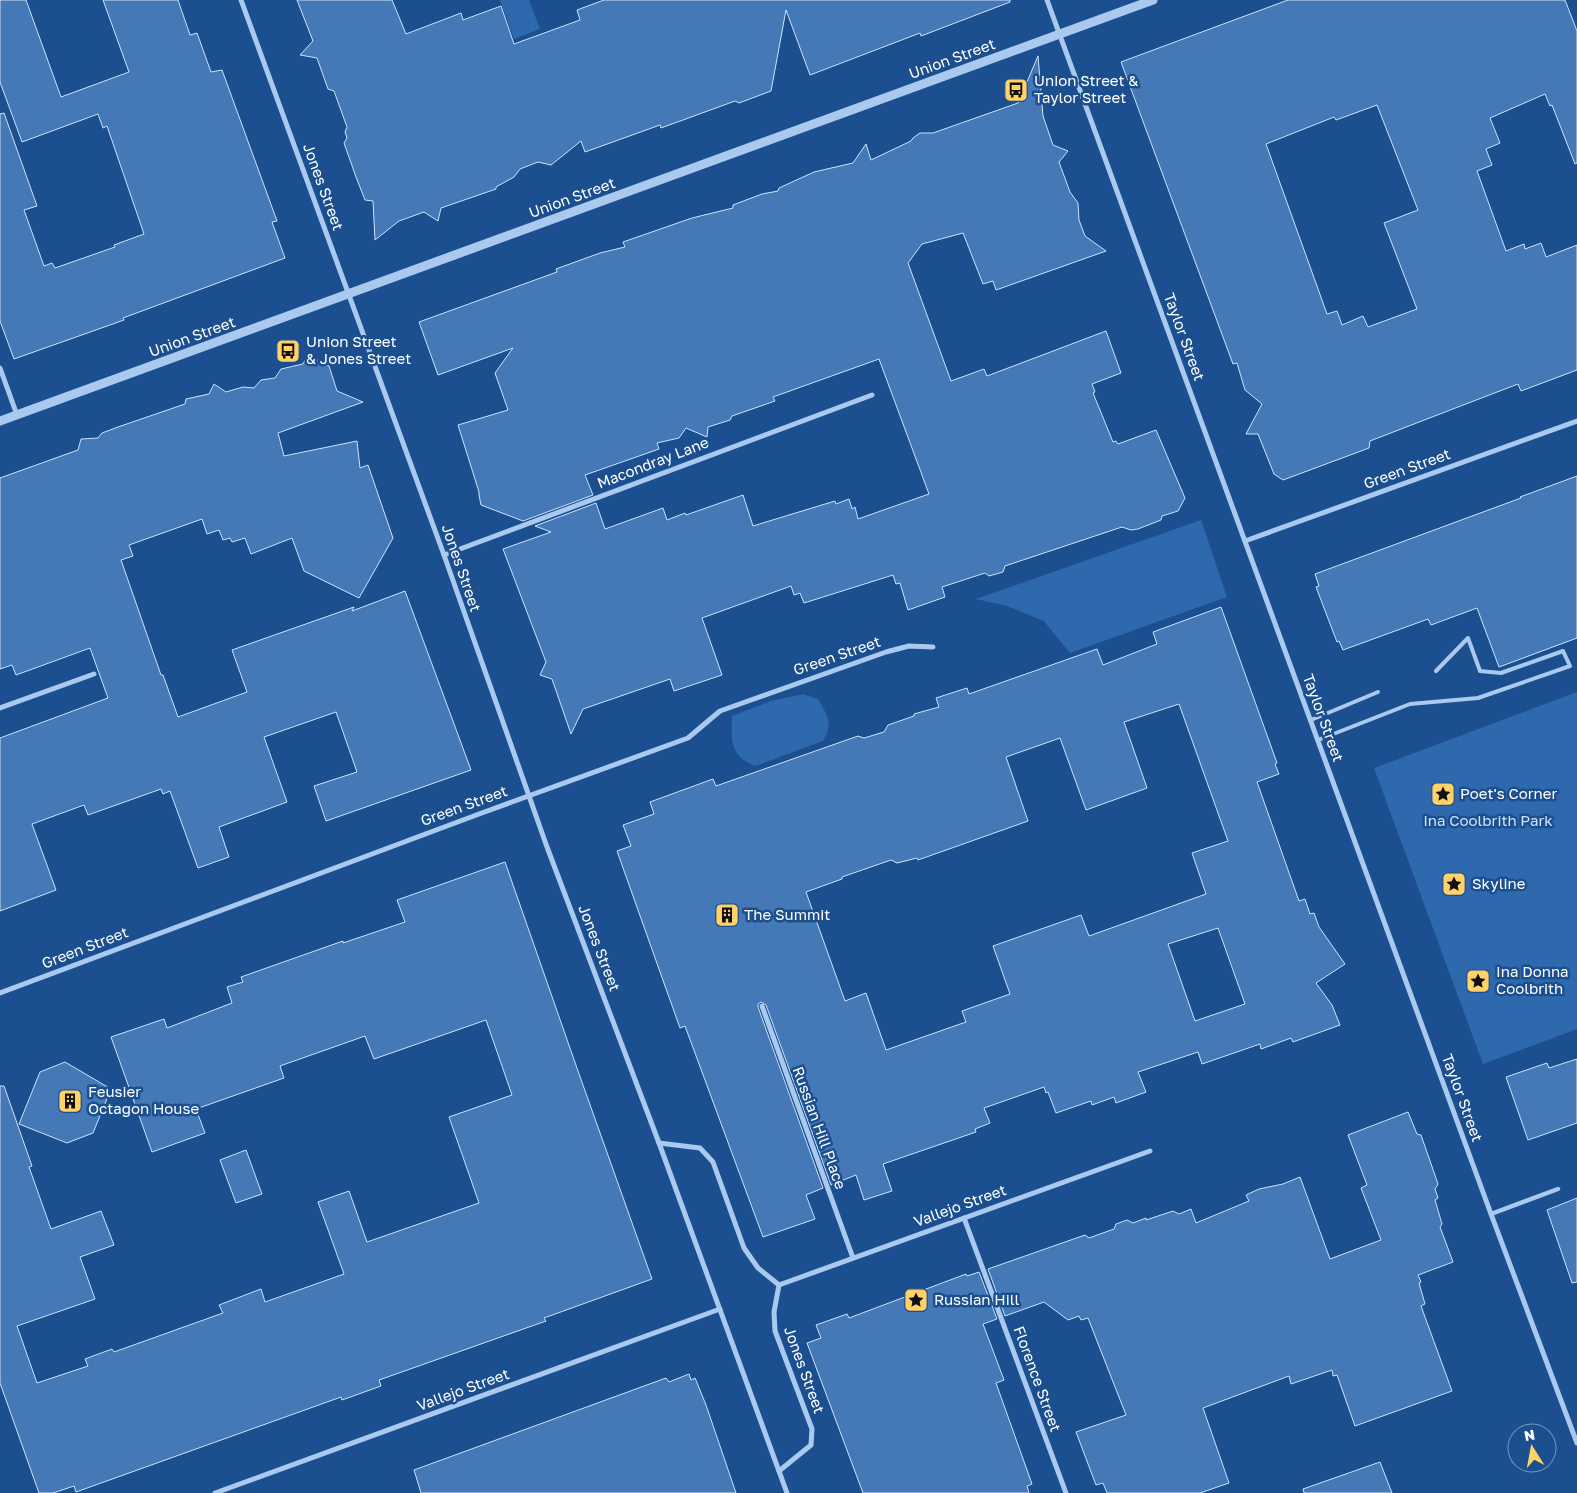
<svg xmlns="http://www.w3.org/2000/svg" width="1577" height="1493" font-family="'Golos Text',sans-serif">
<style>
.green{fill:#2e69ad}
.building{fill:#4478b7;stroke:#cfe3fa;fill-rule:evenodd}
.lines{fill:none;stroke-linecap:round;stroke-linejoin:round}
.service{stroke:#a9c9ee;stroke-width:4}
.pedestrian{stroke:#a9c9ee;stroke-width:4.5}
.minor{stroke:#a9c9ee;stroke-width:5}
.tertiary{stroke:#a9c9ee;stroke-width:9}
.labels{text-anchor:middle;stroke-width:5;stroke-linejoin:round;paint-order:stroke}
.street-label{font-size:15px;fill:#fff;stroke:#1b4f8f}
.poi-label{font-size:15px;fill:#fff;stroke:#1b4f8f;text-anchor:start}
.park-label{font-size:15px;fill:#cfe3fa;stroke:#1b4f8f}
</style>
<rect width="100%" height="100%" fill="#1b4f8f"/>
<g class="green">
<path d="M500 0H529L540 29 514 39Z"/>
<path d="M1201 520 1227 597 1070 653 1044 621 1007 606 976 599Z"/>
<path d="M1577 692V1029L1483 1064 1374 768Z"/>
<path d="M803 694 818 699C827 715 834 723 823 741L755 766C730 756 731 741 732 716L771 701Z"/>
</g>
<g class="building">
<path d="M0 0H26L61 97 129 72 103 0H178L190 35 197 33 211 72 222 70 277 221 272 222 285 258 123 318 124 320 14 359 0 321V114L4 113 37 206 24 210 44 266 52 263 55 268 115 247 114 245 144 234 107 126 103 128 98 114 22 142 0 82Z"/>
<path d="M297 0H392L406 34 461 13 463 20 501 6 514 44 580 20 577 10 604 0H1010V2L921 36 920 33 810 75 786 10 771 91 739 103 735 101 661 128 660 125 585 152 581 141 551 165 538 162 520 169 514 177 496 187V189L441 208 438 221 424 212 399 221 375 240 373 201 365 200 356 177 344 143 347 138 345 132 347 127 334 91 328 89 317 58 300 55 313 41Z"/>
<path d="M1288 0H1565L1577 31V163L1575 164 1552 105 1550 106 1545 94 1490 118 1500 143 1486 149 1492 165 1477 171 1506 251 1524 244 1525 249 1541 243 1546 257 1577 245V370L1521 391 1518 384 1458 407 1370 441 1369 448 1283 480 1274 474 1258 434H1246L1262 404 1245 390 1237 363 1233 364 1121 62ZM1377 105 1418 210 1384 223 1417 309 1368 327 1363 316 1342 325 1337 311 1327 314 1266 144 1334 117 1336 120Z"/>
<path d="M1038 56 1043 116 1053 145 1068 151 1059 162 1070 192 1078 203 1079 220 1085 236 1106 251 996 290 993 281 983 284 963 233 922 244 908 263 951 381 984 369 987 376 1106 331 1121 373 1092 384 1095 392 1093 393 1113 442 1116 441 1118 444 1156 430 1185 498 1178 511 1162 516 1161 520 1138 529 1131 530 1122 527 1005 566 1003 572 989 576 985 573 942 587 945 597 908 610 900 583 896 584 893 575 804 603 800 593 794 595 791 586 702 618 722 675 674 691 670 679 583 709 571 734 552 679 540 675 546 662 503 549 551 532 535 526 596 503 605 529 663 508 667 520 685 513 686 515 743 495 753 526 835 501 836 504 849 499 852 509 855 507 858 519 929 494 879 359 773 397 775 401 732 416 730 420 708 427 707 437 686 428 679 438 657 443 659 449 585 475 593 495 523 521 481 505 479 495V492L458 425 508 410 495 373 513 348 438 375 419 322 557 272 556 269 600 253 625 247 623 242 692 218 733 208V205L762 194 778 191 779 188 814 172 853 163 866 144 871 160 911 141 913 138 920 133H933L1018 103Z"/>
<path d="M308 355 329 366 337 391 363 402 278 433 284 456 357 441 360 468 368 465 393 538 359 598 304 571 292 538 251 554 245 538 232 542 230 538 223 540 219 530 207 534 202 519 129 545 133 556 121 560 161 675H163L178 717 247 692 232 650 354 607 352 611 405 591 471 770 326 821 314 786 357 772 336 712 264 737 287 802 219 827 229 857 198 868 170 791 163 794 161 789 88 815 84 805 32 824 56 890 0 911V738L108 698 90 648 16 675 12 665 0 669V478L78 450 81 439 98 438 102 433 118 427 185 404 186 399 209 394 214 384 226 392 243 387 254 388 261 380 275 378 281 369 303 364Z"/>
<path d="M1577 476V638L1499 667 1477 608 1431 625 1428 619 1343 650 1339 641 1337 642 1316 587 1319 586 1315 574 1521 498 1520 497Z"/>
<path d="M1221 607 1277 763 1275 764 1279 774 1257 782 1299 901 1305 899 1310 914 1314 913 1319 927 1345 964 1316 983 1332 1005 1340 1025 1293 1042 1291 1038 1261 1049 1260 1044 1202 1064 1198 1052 1138 1072 1146 1092 1116 1103 1114 1097 1092 1105 1091 1101 1056 1113 1048 1092 1046 1093 1044 1087 984 1108 990 1123 975 1129 976 1132 883 1164 892 1191 864 1200 856 1175 831 1185 766 1005 761 1002 758 1004V1007L823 1188 806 1195 815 1219 763 1237 685 1026 680 1028 617 851 631 846 623 825 654 814 650 802 713 779 716 786 858 736 864 738 884 732 888 725 914 716V714L939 707 936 698 967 688 969 694 1097 649 1103 665 1157 644 1153 632ZM1179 704 1228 841 1192 853 1206 894 1089 936 1081 915 993 946 1010 994 962 1011 966 1022 886 1050 866 993 845 1001 806 892 842 879V877L891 860 897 863 917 858 918 860 1028 821 1006 757 1060 738 1086 810 1147 788 1124 722ZM1218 928 1245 1004 1195 1021 1168 944Z"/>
<path d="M505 862 578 1071 652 1279 544 1318 546 1321 379 1380 381 1386 342 1400 341 1397 76 1492 74 1486 53 1493H39L0 1383V1086H4L32 1166 29 1167 51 1229 101 1211 114 1245 80 1257 95 1299 17 1326 37 1383 88 1366 85 1359 112 1349 114 1352 223 1313 219 1305 261 1289 265 1302 344 1274 318 1202 349 1191 367 1242 479 1203 449 1117 512 1095 486 1020 374 1059 365 1036 280 1066 284 1078 196 1109 205 1133 152 1152 111 1037 164 1019 167 1028 232 1003 227 987 243 982 241 977 343 941V943L405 922 397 900Z"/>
<path d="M1577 1059V1123L1528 1140 1506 1077 1547 1063 1549 1068Z"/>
<path d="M65 1062 111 1089 93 1133 67 1143 19 1124 40 1072Z"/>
<path d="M1408 1112 1417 1134 1421 1135 1438 1184 1435 1189 1438 1198 1435 1200 1442 1224 1440 1227 1453 1262 1418 1275 1421 1282 1419 1283 1425 1304 1421 1306 1452 1391 1355 1426 1337 1375 1333 1376 1332 1370 1291 1384 1289 1376 1203 1408 1229 1483 1200 1493H1107L1103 1483 1096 1485 1076 1432 1126 1415 1088 1318 1081 1320 1079 1316 1068 1320 1044 1302 1005 1316 988 1269 1085 1235 1089 1238 1114 1229 1116 1224 1127 1220 1133 1223 1146 1218V1220L1173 1211 1179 1214 1191 1209 1196 1223 1249 1201 1246 1195 1259 1189 1283 1184 1300 1177 1330 1259 1381 1240 1361 1188 1367 1185 1348 1135Z"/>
<path d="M246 1150 262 1194 236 1203 220 1160Z"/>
<path d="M1577 1198V1282L1572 1283 1547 1210Z"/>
<path d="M979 1272 997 1319 983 1324 1004 1380 996 1383 1032 1484 1027 1486 1029 1493H863L807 1343 821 1338 816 1325 847 1314 849 1318 966 1274 967 1276Z"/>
<path d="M689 1374 691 1380 695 1378 706 1405 736 1493H421L414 1470 666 1378 669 1382Z"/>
<path d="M1380 1462 1392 1493H1304L1303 1489Z"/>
</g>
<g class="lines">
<g class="service">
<path d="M1311 720 1378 692"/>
<path d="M1318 740 1410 704 1478 698 1570 666 1563 651 1501 673 1480 671 1468 638 1436 671"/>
</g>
<path class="pedestrian" d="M1491 1214 1558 1189"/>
<g class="minor">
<path d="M241 0 444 555 547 847 659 1143 787 1493"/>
<path d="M1047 0 1491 1214 1577 1443"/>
<path d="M0 368 17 415"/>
<path d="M1245 541 1577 421"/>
<path d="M444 555 872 395"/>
<path d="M0 708 94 674"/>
<path d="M0 993 479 814 688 738 720 711 886 652 909 646 933 647"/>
<path d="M762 1006 853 1258"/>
<path d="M659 1143 700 1148 713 1162 744 1248 758 1268 779 1285"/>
<path d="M964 1218 1066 1493"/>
<path d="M779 1285 1150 1151"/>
<path d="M779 1471 811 1445 812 1429 775 1331 774 1312 779 1285"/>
<path d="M215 1493 720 1309"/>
</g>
<path class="tertiary" d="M0 421 1153 0"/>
</g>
<defs>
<g id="bus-square" transform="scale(1.25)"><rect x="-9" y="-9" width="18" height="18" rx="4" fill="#ffd166" stroke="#1b4f8f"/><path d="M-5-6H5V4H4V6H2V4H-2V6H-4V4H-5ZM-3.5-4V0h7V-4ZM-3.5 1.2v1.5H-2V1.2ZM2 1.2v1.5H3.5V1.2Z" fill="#111"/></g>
<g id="sight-square" transform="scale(1.25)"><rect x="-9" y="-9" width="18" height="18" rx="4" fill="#ffd166" stroke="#1b4f8f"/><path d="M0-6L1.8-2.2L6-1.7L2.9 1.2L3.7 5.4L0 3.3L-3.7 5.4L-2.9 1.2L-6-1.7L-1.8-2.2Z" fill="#111"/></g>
<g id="building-square" transform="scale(1.25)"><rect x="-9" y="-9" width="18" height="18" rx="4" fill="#ffd166" stroke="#1b4f8f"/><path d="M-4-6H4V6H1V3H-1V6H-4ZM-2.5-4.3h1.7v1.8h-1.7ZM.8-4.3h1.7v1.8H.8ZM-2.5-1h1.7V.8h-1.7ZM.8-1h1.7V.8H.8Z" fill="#111"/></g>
</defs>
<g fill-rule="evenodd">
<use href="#bus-square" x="1016" y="90"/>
<use href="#bus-square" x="288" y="351"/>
<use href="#sight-square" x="1443" y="794"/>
<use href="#sight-square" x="1454" y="884"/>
<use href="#building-square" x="727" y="915"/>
<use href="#sight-square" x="1478" y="981"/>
<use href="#building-square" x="70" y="1101"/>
<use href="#sight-square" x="916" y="1300"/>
</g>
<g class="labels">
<g class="street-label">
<text transform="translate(952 59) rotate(-20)" y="5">Union Street</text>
<text transform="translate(323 187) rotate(70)" y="5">Jones Street</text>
<text transform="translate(572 198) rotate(-20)" y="5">Union Street</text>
<text transform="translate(192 337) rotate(-20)" y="5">Union Street</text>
<text transform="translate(1184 337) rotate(70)" y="5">Taylor Street</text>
<text transform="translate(653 463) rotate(-21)" y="5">Macondray Lane</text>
<text transform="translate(1407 469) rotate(-20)" y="5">Green Street</text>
<text transform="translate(461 568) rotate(71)" y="5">Jones Street</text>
<text transform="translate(837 656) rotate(-19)" y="5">Green Street</text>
<text transform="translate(1323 718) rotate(70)" y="5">Taylor Street</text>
<text transform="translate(464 806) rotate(-20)" y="5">Green Street</text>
<text transform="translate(85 948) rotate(-21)" y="5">Green Street</text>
<text transform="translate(599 948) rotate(69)" y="5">Jones Street</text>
<text transform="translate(1462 1098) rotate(70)" y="5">Taylor Street</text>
<text transform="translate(819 1128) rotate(70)" y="5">Russian Hill Place</text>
<text transform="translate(960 1206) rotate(-20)" y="5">Vallejo Street</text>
<text transform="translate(804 1370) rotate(70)" y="5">Jones Street</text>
<text transform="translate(1037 1379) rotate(70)" y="5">Florence Street</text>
<text transform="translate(463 1390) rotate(-20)" y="5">Vallejo Street</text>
</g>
<g class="poi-label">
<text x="1034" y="86">Union Street &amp;<tspan x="1034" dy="17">Taylor Street</tspan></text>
<text x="306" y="347">Union Street<tspan x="306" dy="17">&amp; Jones Street</tspan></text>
<text x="1460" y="799">Poet's Corner</text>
<text x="1472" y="889">Skyline</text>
<text x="744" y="920">The Summit</text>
<text x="1496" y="977">Ina Donna<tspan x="1496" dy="17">Coolbrith</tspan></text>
<text x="88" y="1097">Feusier<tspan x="88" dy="17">Octagon House</tspan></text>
<text x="934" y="1305">Russian Hill</text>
</g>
<g class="park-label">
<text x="1488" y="826">Ina Coolbrith Park</text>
</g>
</g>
<g transform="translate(1532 1448) rotate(349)"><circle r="24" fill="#1b4f8f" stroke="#7695bc"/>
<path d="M0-4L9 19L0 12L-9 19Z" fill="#ffd166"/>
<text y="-8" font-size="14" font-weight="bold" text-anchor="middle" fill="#ffffff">N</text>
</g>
</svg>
